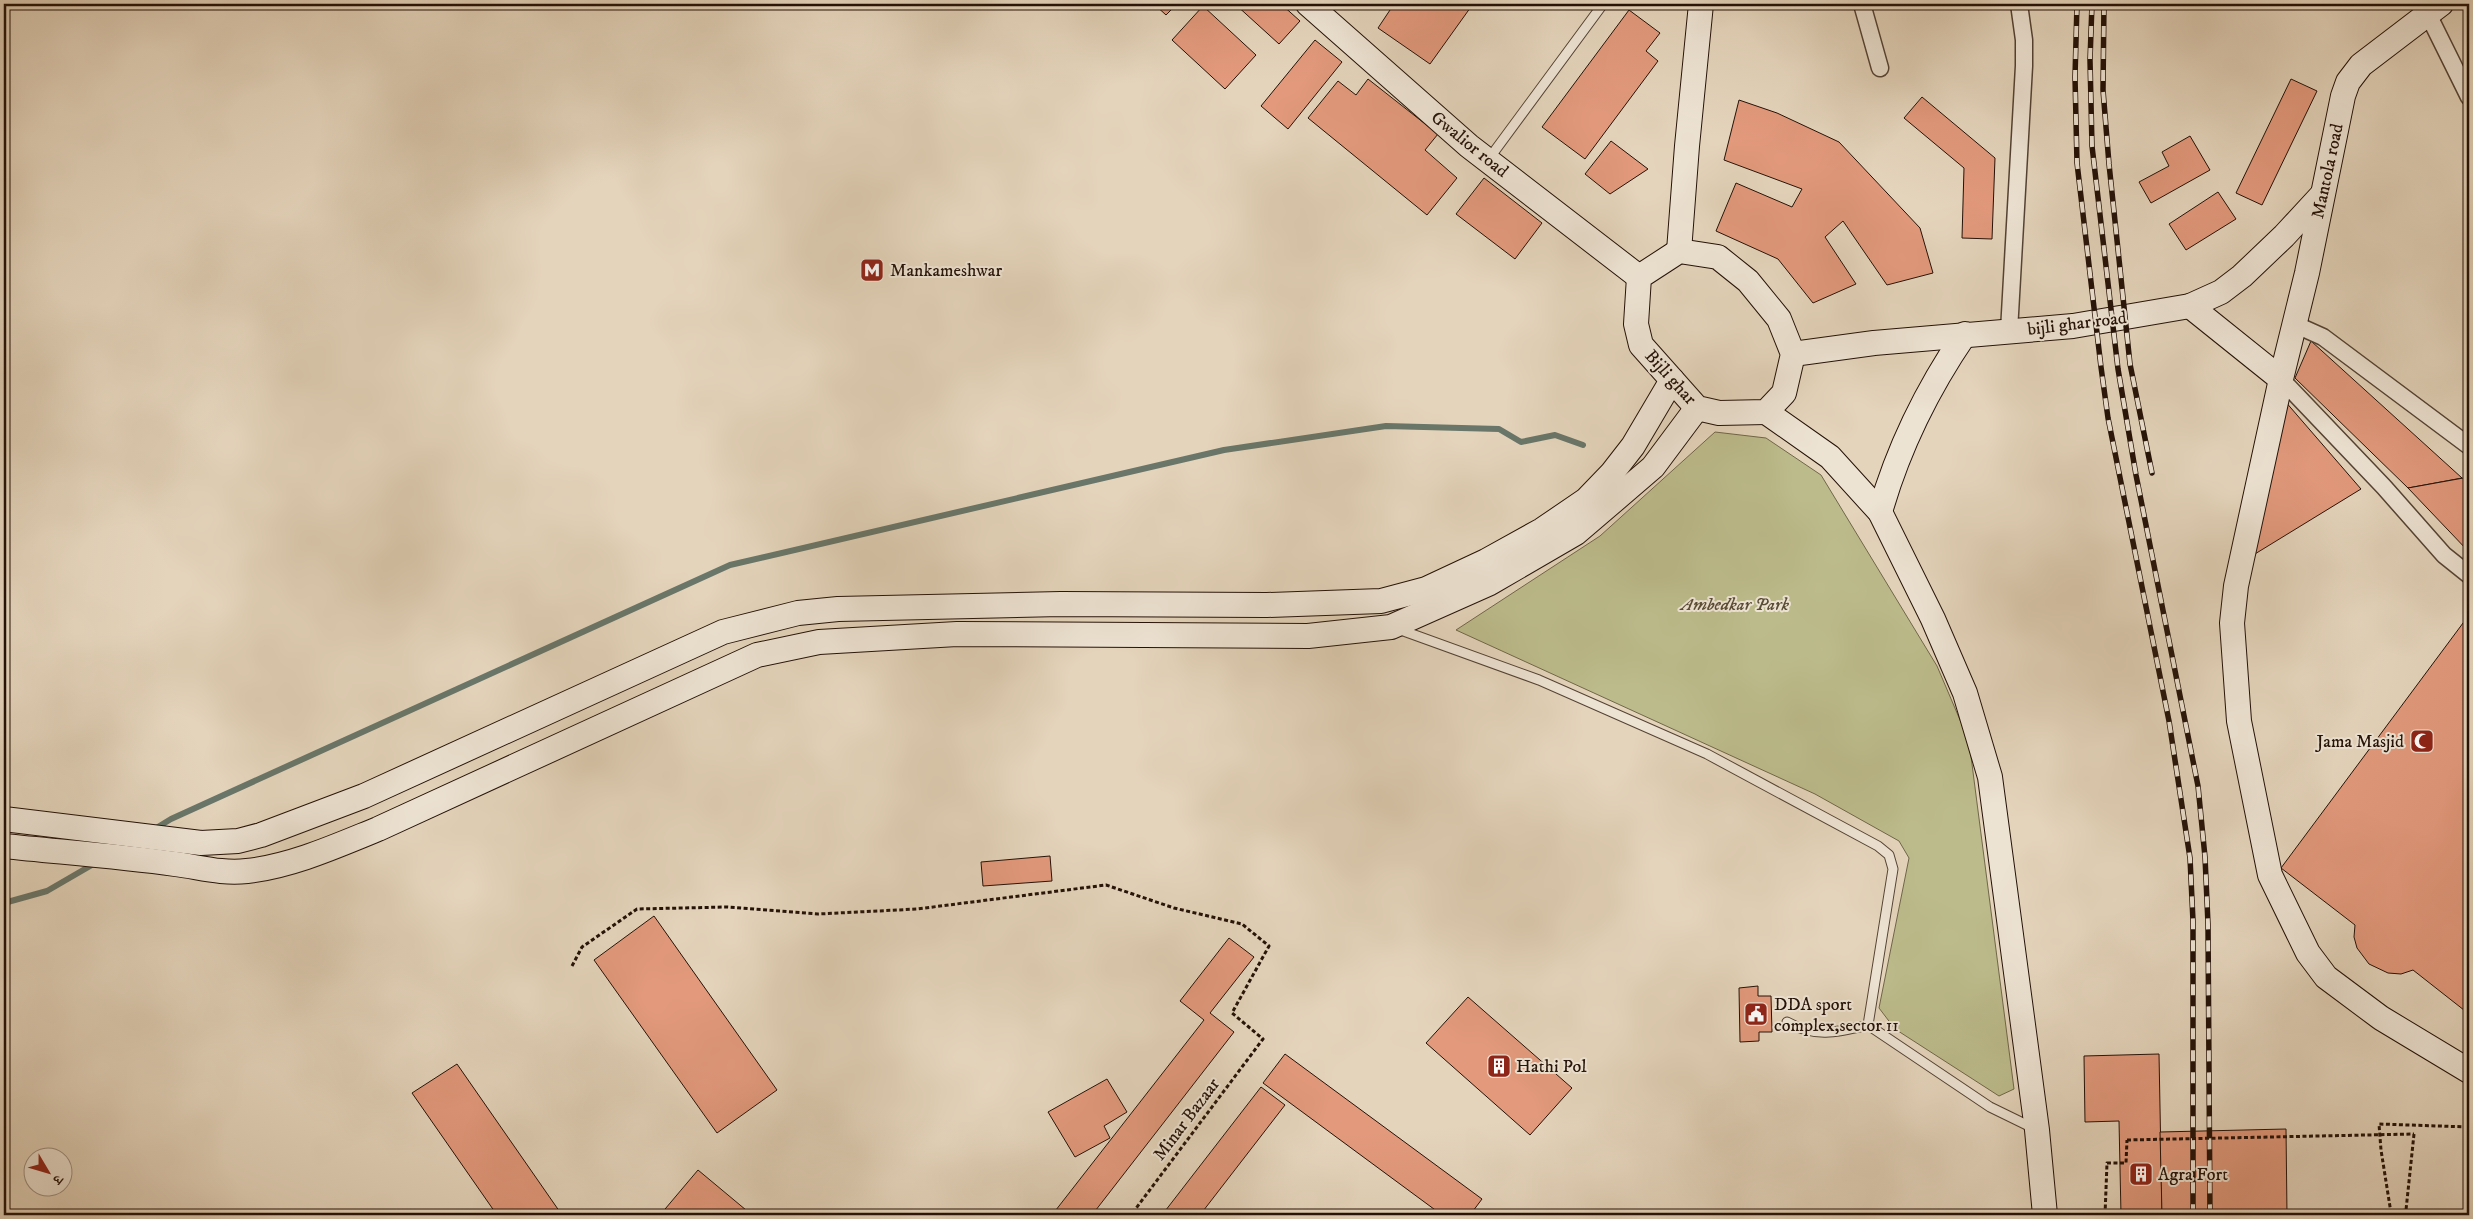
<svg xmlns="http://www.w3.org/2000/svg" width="2473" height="1219" font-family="'IM FELL DW Pica','Noto Serif Devanagari',serif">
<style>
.green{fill:#bcbb8b;stroke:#706649}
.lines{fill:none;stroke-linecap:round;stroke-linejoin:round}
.stream{stroke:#697669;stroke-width:6}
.building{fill:#e2997c;stroke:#241107}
.lane-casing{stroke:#544234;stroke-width:11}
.street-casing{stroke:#544234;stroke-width:19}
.secondary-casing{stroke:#241107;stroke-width:26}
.path{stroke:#241107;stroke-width:3;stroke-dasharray:4 2.5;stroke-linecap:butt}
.lane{stroke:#ede3d3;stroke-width:9}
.street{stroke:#ede3d3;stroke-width:16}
.secondary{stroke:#ede3d3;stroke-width:24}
.rail-casing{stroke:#241107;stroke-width:5.5}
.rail{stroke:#ede3d3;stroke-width:4;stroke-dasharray:11;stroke-linecap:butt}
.path-bridge{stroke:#241107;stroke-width:3;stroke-dasharray:4 2.5;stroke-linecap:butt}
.labels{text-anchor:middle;stroke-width:4;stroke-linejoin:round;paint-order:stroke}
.street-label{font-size:18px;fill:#241107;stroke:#ede3d3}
.poi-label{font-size:18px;fill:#241107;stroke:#ede3d3;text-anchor:start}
.park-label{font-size:18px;font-style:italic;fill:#594c35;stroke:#ede3d3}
</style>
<rect width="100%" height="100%" fill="#e4d4bb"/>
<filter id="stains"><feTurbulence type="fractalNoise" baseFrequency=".004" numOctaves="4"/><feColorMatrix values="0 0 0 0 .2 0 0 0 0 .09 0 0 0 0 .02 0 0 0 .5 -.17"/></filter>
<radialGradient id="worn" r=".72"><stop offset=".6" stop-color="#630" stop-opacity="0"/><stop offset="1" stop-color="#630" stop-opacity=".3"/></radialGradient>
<path class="green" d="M1715 432 1766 438 1821 475 1937 666 1969 741 2014 1089 1999 1096 1895 1029 1879 1008 1909 858 1899 841 1815 794 1456 630 1600 536Z"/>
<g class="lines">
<g class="stream">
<path d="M153 830 171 819 730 565 1224 450 1386 426 1499 429 1521 442 1555 435 1583 445"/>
<path d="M4 903 47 891 97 862"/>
</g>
</g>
<g class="building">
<path d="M1154 4H1177L1166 15Z"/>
<path d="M1235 4H1281L1300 21 1279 44Z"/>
<path d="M1394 4H1473L1430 64 1378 28Z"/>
<path d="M1203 6 1256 55 1225 89 1172 40Z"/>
<path d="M1629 10 1660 33 1646 51 1658 61 1585 159 1542 127Z"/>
<path d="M1315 40 1342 62 1288 129 1261 106Z"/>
<path d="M1368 79 1438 134 1425 150 1457 178 1427 215 1308 118 1338 81 1356 95Z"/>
<path d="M2291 79 2317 91 2262 205 2236 193Z"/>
<path d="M1922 97 1995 158 1992 239 1962 238 1964 168 1904 118Z"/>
<path d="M1739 100 1777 113 1839 142 1920 228 1933 273 1887 285 1843 221 1825 237 1856 284 1813 303 1778 259 1716 231 1736 183 1792 207 1802 189 1724 160Z"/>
<path d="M2190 136 2210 170 2151 203 2139 182 2169 166 2162 152Z"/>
<path d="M1611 141 1648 169 1610 194 1585 174Z"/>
<path d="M1484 178 1542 223 1515 259 1456 214Z"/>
<path d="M2218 192 2236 219 2186 250 2169 224Z"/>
<path d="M2311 341 2462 478 2408 488 2295 378Z"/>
<path d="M2284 400 2361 489 2250 557Z"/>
<path d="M2469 477V552L2408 488Z"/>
<path d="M2469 615V1014L2413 970 2401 974 2388 973 2369 964 2357 948 2354 937 2355 925 2281 868Z"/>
<path d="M1050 856 1052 881 983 886 981 862Z"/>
<path d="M654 916 777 1090 717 1133 594 960Z"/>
<path d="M1229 938 1254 957 1210 1013 1234 1032 1092 1215H1052L1204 1020 1180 1001Z"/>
<path d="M1758 986V996H1771L1772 1032H1759V1041L1740 1042 1739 988Z"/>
<path d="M1468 997 1572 1088 1530 1135 1426 1043Z"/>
<path d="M1285 1054 1482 1199 1470 1215H1442L1263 1083Z"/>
<path d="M2159 1054 2162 1215H2121L2119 1121 2085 1122 2084 1056Z"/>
<path d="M457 1064 562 1215H497L412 1093Z"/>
<path d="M1107 1079 1127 1112 1104 1126 1110 1138 1075 1157 1048 1112Z"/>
<path d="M1261 1087 1285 1105 1200 1215H1162Z"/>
<path d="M2286 1129 2287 1215H2162L2160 1132Z"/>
<path d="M698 1170 752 1215H660Z"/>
</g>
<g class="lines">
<g class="lane-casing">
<g id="lane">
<path d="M1488 160 1603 4"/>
<path d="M1398 629 1539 680 1707 754 1878 846 1889 855 1893 869 1868 1025C1838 1032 1815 1038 1787 1022"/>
<path d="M1868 1025 1990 1107 2033 1128"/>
</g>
</g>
<g class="street-casing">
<g id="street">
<path d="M1862 4 1880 68"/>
<path d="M2424 6 2469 97"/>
<path d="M2294 324 2323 337 2469 446"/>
<path d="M2009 331 2024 66V40L2019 4"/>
<path d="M2281 379 2384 487 2444 555 2469 575"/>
</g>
</g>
<g class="secondary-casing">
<g id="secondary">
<path d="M1308 4 1469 146 1639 277"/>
<path d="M2441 4 2361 65 2348 82 2343 96 2307 273 2281 379 2236 586 2232 623 2239 721 2270 875 2308 953 2326 977 2381 1018 2469 1071"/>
<path d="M1679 251 1718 257 1748 281 1779 319 1793 354 1784 393 1766 412 1719 413 1697 408 1641 345 1636 324 1639 277Z"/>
<path d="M1679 251 1687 146 1701 4"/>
<path d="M2190 306 2281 379"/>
<path d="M1793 354 1874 343 2073 326 2190 306 2221 292 2242 276 2284 236 2321 196"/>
<path d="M1766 412 1830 457 1880 512 1933 619 1965 693 1990 777 2037 1130 2045 1215"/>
<path d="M1880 512C1898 449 1928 388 1965 334"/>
<path d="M4 819 201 843 238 841 261 835 364 796 723 632 798 613 838 609 1061 604 1267 605 1381 601 1426 589 1486 561 1542 530 1586 500 1612 473 1633 446 1672 380"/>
<path d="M4 846C61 852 118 856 175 864 199 867 222 874 247 871 292 866 336 846 378 829L757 655 819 642 957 634 1308 636 1391 627 1490 583 1576 533 1653 467 1697 408"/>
</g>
</g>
<g class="path">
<path d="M572 966 582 947 637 909 727 907 818 914 917 909 1106 885 1174 908 1242 924 1269 946 1232 1013 1263 1039 1131 1215"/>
<path d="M2414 1134 2406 1210 2391 1213 2381 1150 2379 1124 2469 1127"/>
<path d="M2105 1215 2107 1163H2126L2127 1140"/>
</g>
<use href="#lane" class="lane"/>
<use href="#street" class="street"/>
<use href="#secondary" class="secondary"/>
<g class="rail-casing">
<g id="rail">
<path d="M2077 4 2075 77 2077 163 2101 367 2108 418 2169 721 2190 858 2193 921V1215"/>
<path d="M2092 4 2090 60 2092 146 2118 369 2136 475 2198 786 2205 857 2208 924 2210 1215"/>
<path d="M2104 4 2103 90 2109 164 2130 364 2152 473"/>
</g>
</g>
<use href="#rail" class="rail"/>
<path class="path-bridge" d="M2127 1140 2414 1134"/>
</g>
<defs>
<g id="metro-square" transform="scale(1.25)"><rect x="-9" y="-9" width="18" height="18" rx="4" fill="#8f2418" stroke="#ede3d3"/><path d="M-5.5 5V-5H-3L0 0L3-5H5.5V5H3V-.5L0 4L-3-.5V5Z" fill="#fff"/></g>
<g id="mosque-square" transform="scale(1.25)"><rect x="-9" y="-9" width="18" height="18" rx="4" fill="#8f2418" stroke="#ede3d3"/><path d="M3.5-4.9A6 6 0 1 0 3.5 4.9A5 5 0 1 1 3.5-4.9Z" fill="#fff"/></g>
<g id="civic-square" transform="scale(1.25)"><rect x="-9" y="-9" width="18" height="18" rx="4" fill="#8f2418" stroke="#ede3d3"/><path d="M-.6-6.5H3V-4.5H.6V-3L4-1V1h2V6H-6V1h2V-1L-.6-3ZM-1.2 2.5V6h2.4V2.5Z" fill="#fff"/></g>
<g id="building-square" transform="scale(1.25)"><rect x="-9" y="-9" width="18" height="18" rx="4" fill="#8f2418" stroke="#ede3d3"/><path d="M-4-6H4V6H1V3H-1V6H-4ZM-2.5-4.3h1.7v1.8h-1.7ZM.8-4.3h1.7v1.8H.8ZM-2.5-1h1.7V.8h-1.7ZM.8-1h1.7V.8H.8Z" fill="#fff"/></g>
</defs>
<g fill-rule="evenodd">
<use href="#metro-square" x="872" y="270"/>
<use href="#mosque-square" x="2422" y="741"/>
<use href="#civic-square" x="1756" y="1014"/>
<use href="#building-square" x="1499" y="1066"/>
<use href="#building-square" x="2141" y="1174"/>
</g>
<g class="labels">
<g class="street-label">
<text transform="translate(1470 144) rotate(39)" y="6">Gwalior road</text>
<text transform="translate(2327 171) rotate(-78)" y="6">Mantola road</text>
<text transform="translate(2077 323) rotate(-7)" y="6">bijli ghar road</text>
<text transform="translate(1671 377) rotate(48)" y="6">Bijli ghar</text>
<text transform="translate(1186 1119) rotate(-53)" y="6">Minar Bazaar</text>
</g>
<g class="poi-label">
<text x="890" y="276">Mankameshwar</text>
<text x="2404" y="747" text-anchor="end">Jama Masjid</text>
<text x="1774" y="1010">DDA sport<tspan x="1774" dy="21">complex,sector 11</tspan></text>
<text x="1516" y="1072">Hathi Pol</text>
<text x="2158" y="1180">Agra Fort</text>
</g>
<g class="park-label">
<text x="1735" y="610">Ambedkar Park</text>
</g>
</g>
<rect width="2473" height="1219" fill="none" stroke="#e4d4bb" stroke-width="20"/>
<rect x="5" y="5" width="2463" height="1209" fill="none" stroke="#241107" stroke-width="2.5"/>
<rect x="10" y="10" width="2453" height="1199" fill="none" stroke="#241107"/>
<g transform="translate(48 1172) rotate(128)"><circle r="24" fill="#ede3d3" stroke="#9d8f81"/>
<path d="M0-4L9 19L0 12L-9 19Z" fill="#8f2418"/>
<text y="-8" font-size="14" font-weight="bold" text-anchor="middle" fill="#241107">उ</text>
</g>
<rect width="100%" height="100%" filter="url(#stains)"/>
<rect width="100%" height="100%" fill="url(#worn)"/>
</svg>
